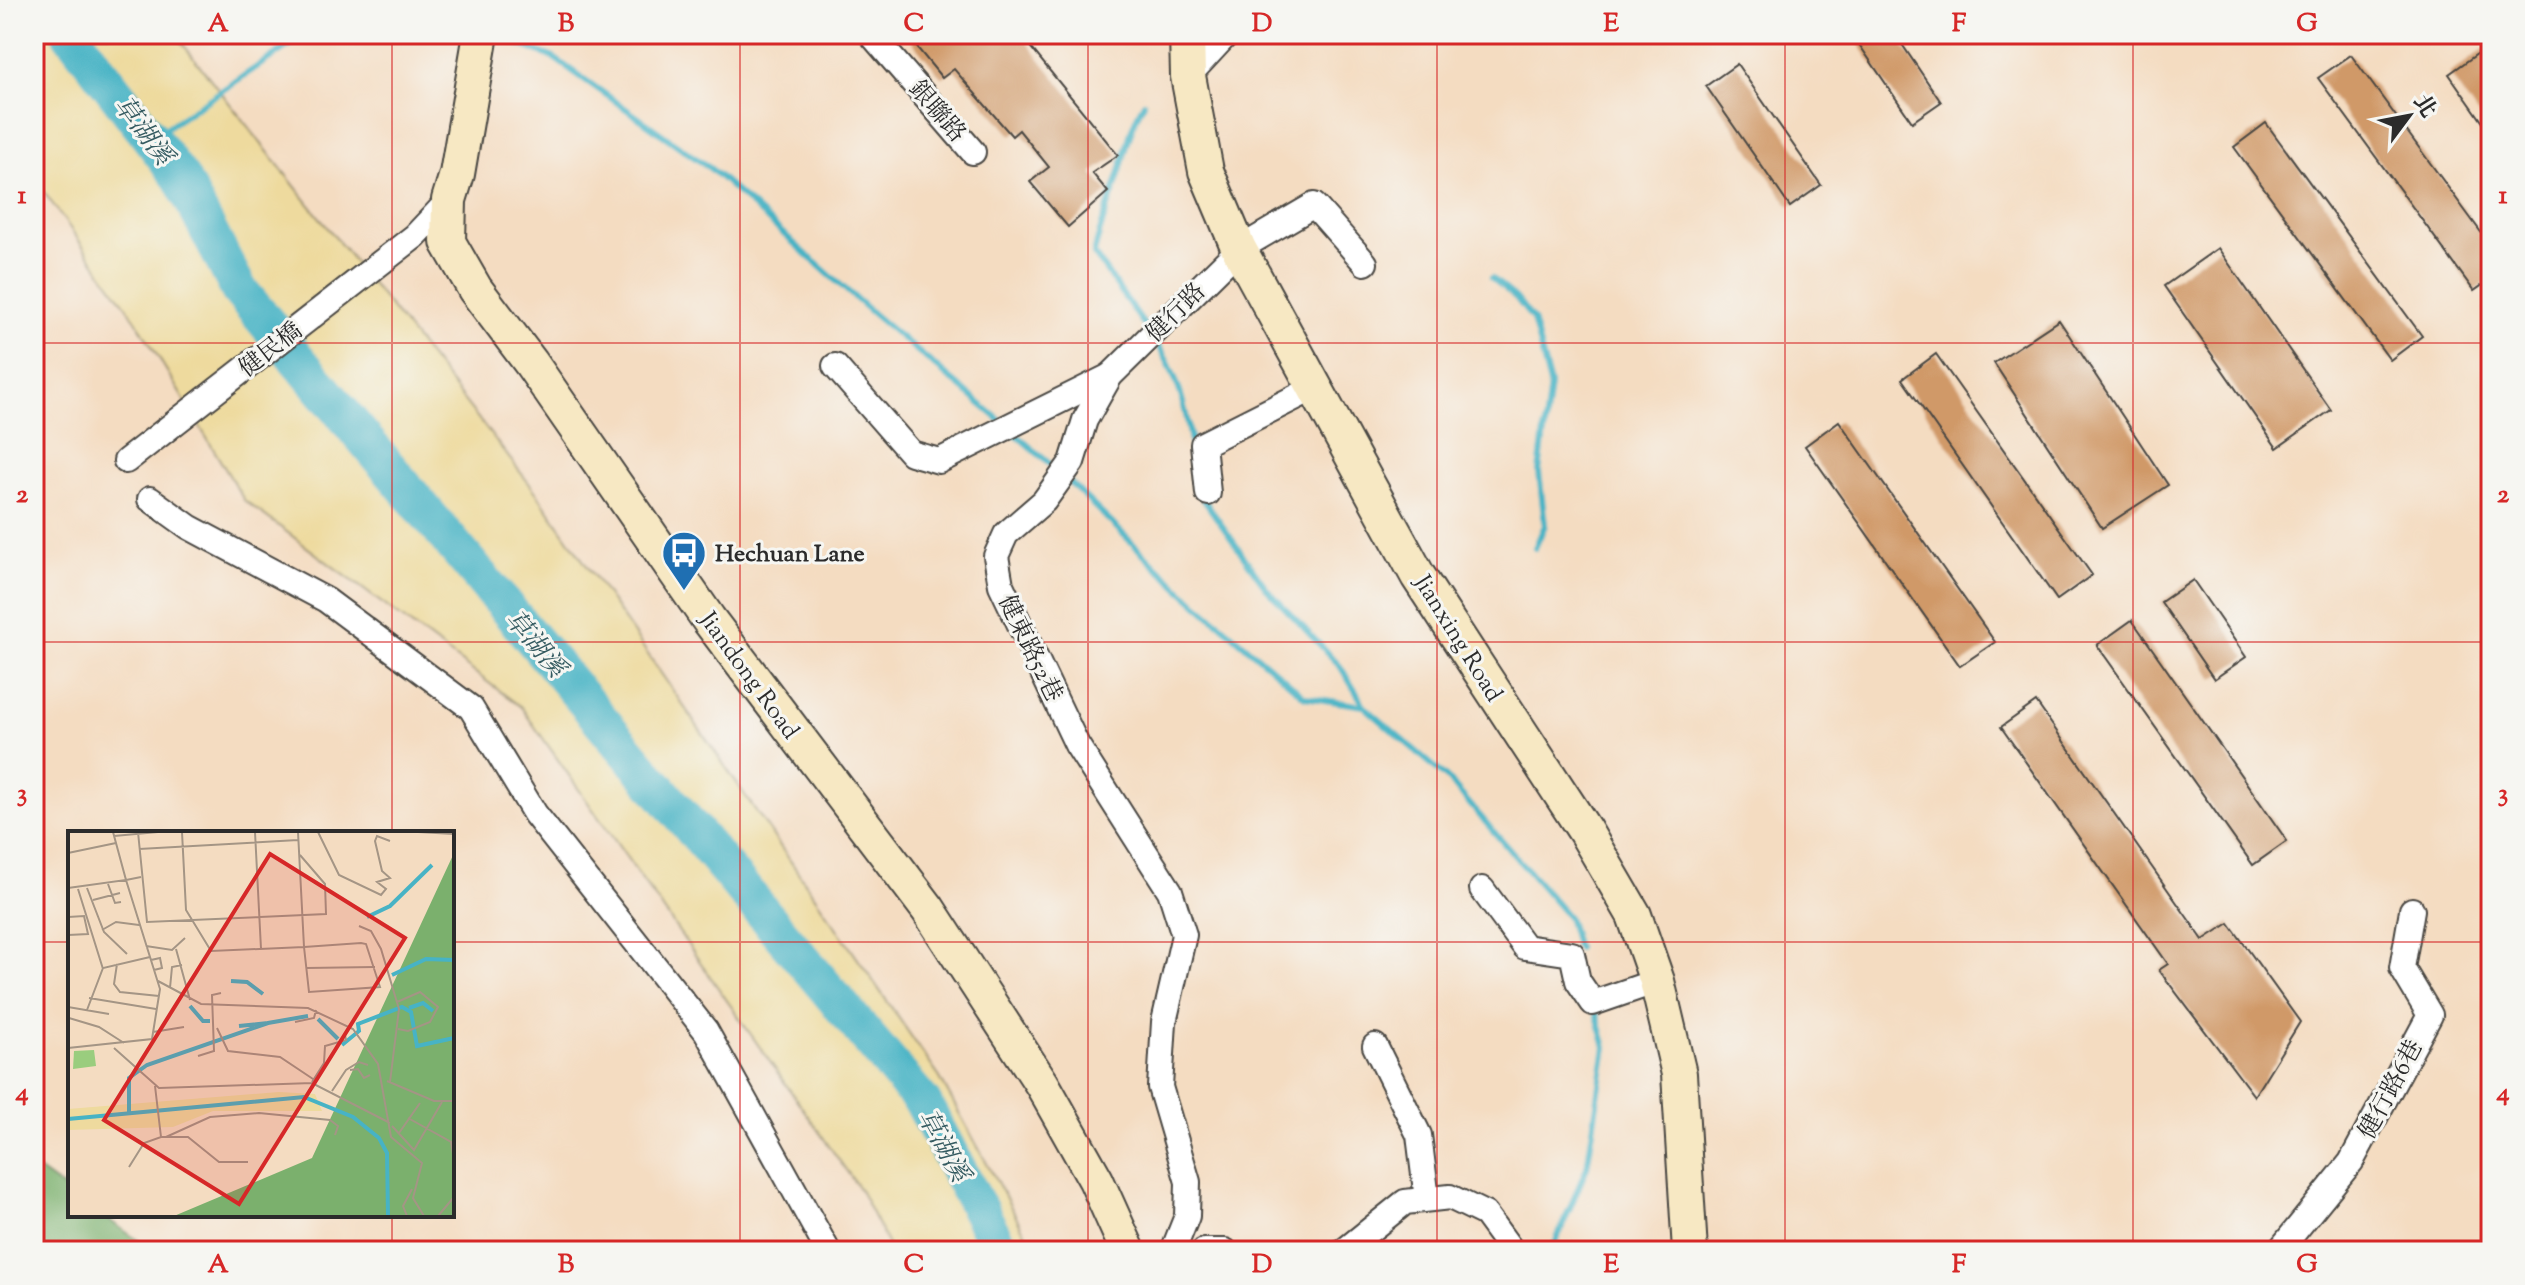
<svg xmlns="http://www.w3.org/2000/svg" width="2525" height="1285" font-family="'Sorts Mill Goudy','Noto Serif TC',serif">
<style>
.forest{fill:#7bb06d;stroke:#536e4c;stroke-width:2}
.sand{fill:#eeda9e;stroke:#8c8264;stroke-width:2}
.lines{fill:none;stroke-linecap:round;stroke-linejoin:round}
.stream{stroke:#47b3c5;stroke-width:6}
.river{stroke:#47b3c5;stroke-width:38}
.building{fill:#d09967}
.street-casing{stroke:#494642;stroke-width:28}
.secondary-casing{stroke:#494642;stroke-width:38}
.street{stroke:#fff;stroke-width:24}
.secondary{stroke:#f7e8c3;stroke-width:34}
.grid{fill:none;stroke:#d62828;stroke-width:2;stroke-opacity:0.55}
.labels{text-anchor:middle;stroke-width:6;stroke-linejoin:round;paint-order:stroke}
.street-label{font-size:24px;fill:#2b2b2b;stroke:#f6f6f2}
.poi-label{font-size:24px;font-weight:bold;fill:#2b2b2b;stroke:#f6f6f2;text-anchor:start}
.water-label{font-size:26px;font-style:italic;fill:#355b61;stroke:#f6f6f2}
.inset-river{fill:none;stroke:#47b3c5;stroke-width:4}
.inset-road{fill:none;stroke:#a49585;stroke-width:2}
.view{fill:#d62828;fill-opacity:0.15;stroke:#d62828;stroke-width:4}
.inset-edge{fill:none;stroke:#2b2b2b;stroke-width:4}
.neatline{fill:none;stroke:#d62828;stroke-width:3}
.grid-label{font-size:26px;text-anchor:middle;font-weight:bold;fill:#d62828}
</style>
<rect width="100%" height="100%" fill="#f6f6f2"/>
<filter id="ink" filterUnits="userSpaceOnUse"><feTurbulence type="fractalNoise" baseFrequency=".0125" numOctaves="2"/><feDisplacementMap in="SourceGraphic" scale="16" xChannelSelector="R" yChannelSelector="G"/><feConvolveMatrix kernelMatrix="1 2 1 2 8 2 1 2 1" color-interpolation-filters="sRGB"/></filter>
<filter id="wash" filterUnits="userSpaceOnUse"><feTurbulence type="fractalNoise" baseFrequency=".006" numOctaves="4" result="noise"/><feDisplacementMap in="SourceGraphic" scale="32" xChannelSelector="R" yChannelSelector="G"/><feGaussianBlur stdDeviation="1.8" result="paint"/><feColorMatrix in="noise" values="0 0 0 0 0 0 0 0 0 0 0 0 0 0 0 0 0 1.4 0 .05"/><feComposite in="paint" operator="in"/></filter>
<g filter="url(#wash)">
<rect width="100%" height="100%" fill="#f4dcc1"/>
<path class="forest" d="M34 1167 70 1193V1215H102L153 1251H34Z"/>
<path class="sand" d="M34 34H175L536 492 940 1078 1035 1251H891L860 1190 521 707 244 500 136 320 34 178Z"/>
<g class="lines">
<g class="stream">
<path d="M493 34 554 58 711 169 873 314 1002 422"/>
<path d="M1144 103C1129 127 1126 154 1117 181 1108 208 1100 225 1094 254L1147 329"/>
<path d="M151 138 306 34"/>
<path d="M1492 278 1516 298 1533 320 1550 385 1539 472 1545 525 1535 548"/>
<path d="M1154 339C1178 373 1187 410 1192 451"/>
<path d="M1013 432 1059 472"/>
<path d="M1067 480 1181 590 1305 697 1364 706 1447 778 1568 917 1577 948"/>
<path d="M1204 500 1267 589 1340 666 1364 705"/>
<path d="M1552 1251 1587 1167 1606 1047 1595 1009"/>
</g>
<path class="river" d="M71 34 181 178 239 290 923 1103 1001 1251"/>
</g>
<g id="blocks">
<g class="building">
<path d="M906 34H1020L1118 155 1092 173 1108 192 1068 227 1030 182 1049 167 1019 130 1012 136 954 69 942 78Z"/>
<path d="M1852 34H1895L1941 102 1912 122Z"/>
<path d="M2491 44V134L2449 74Z"/>
<path d="M2351 55 2491 246V279L2474 291 2318 78Z"/>
<path d="M1737 64 1821 185 1790 207 1706 86Z"/>
<path d="M2266 123 2422 336 2390 360 2234 147Z"/>
<path d="M2218 248 2331 410 2277 448 2164 286Z"/>
<path d="M2059 320 2168 485 2102 528 1994 363Z"/>
<path d="M1936 354 2092 575 2057 600 1902 379Z"/>
<path d="M1839 421 1995 642 1960 666 1805 446Z"/>
<path d="M2193 580 2246 657 2214 679 2161 602Z"/>
<path d="M2132 620 2287 841 2253 865 2097 645Z"/>
<path d="M2036 702 2203 940 2229 923 2300 1022 2254 1096 2159 970 2168 964 2001 727Z"/>
</g>
</g>
</g>
<g filter="url(#ink)">
<use href="#blocks" fill-opacity="0" stroke="#494642" stroke-width="2"/>
<g class="lines">
<g class="street-casing">
<g id="street">
<path d="M871 34 973 152"/>
<path d="M1188 76 1227 34"/>
<path d="M835 366 911 453 939 461 1110 376"/>
<path d="M126 461 415 236 449 200"/>
<path d="M1208 493 1203 444 1316 387"/>
<path d="M150 499 189 527 326 600 471 708 535 814 706 1031 828 1251"/>
<path d="M1482 889 1525 947 1572 954 1578 981 1593 1003 1657 981"/>
<path d="M1375 1046 1419 1135 1427 1199"/>
<path d="M1173 1251 1187 1216 1188 1182 1160 1087 1164 1022 1184 935 1170 891 1077 745 1001 585 996 556 1006 534 1044 501 1072 462 1085 420 1110 376 1239 249 1314 205 1365 263"/>
<path d="M1204 1251H1225"/>
<path d="M1344 1251 1405 1202 1450 1197 1485 1214 1512 1251"/>
<path d="M2279 1251 2351 1162 2430 1015 2402 968 2412 910"/>
</g>
</g>
<g class="secondary-casing">
<g id="secondary">
<path d="M481 34 457 174 449 200 448 242 475 289 531 363 709 620 928 909 1042 1084 1096 1180 1128 1251"/>
<path d="M1187 34 1188 76 1206 171 1239 249 1418 576 1585 831 1634 915 1657 981 1679 1074 1690 1251"/>
</g>
</g>
<use href="#street" class="street"/>
<use href="#secondary" class="secondary"/>
</g>
</g>
<path class="grid" d="M392 34V833M740 34V1251M1088 34V1251M1437 34V1251M1785 34V1251M2133 34V1251M34 343H2491M34 642H2491M34 942H70M452 942H2491M392 1215V1251"/>
<defs>
<g id="bus-pin" transform="scale(2.3)"><path d="M0 17L-7.5 6A9.5 9.5 0 1 1 7.5 6Z" fill="#1f6fb2" stroke="#f6f6f2"/><path d="M-5-6H5V4H4V6H2V4H-2V6H-4V4H-5ZM-3.5-4V0h7V-4ZM-3.5 1.2v1.5H-2V1.2ZM2 1.2v1.5H3.5V1.2Z" fill="#fff"/></g>
</defs>
<g fill-rule="evenodd">
<use href="#bus-pin" x="684" y="553"/>
</g>
<g class="labels">
<g class="street-label">
<text transform="translate(938 111) rotate(49)" y="8">銀聯路</text>
<text transform="translate(1175 312) rotate(-45)" y="8">健行路</text>
<text transform="translate(270 349) rotate(-38)" y="8">健民橋</text>
<text transform="translate(1459 638) rotate(58)" y="8">Jianxing Road</text>
<text transform="translate(1031 648) rotate(64)" y="8">健東路52巷</text>
<text transform="translate(750 675) rotate(54)" y="8">Jiandong Road</text>
<text transform="translate(2390 1089) rotate(-62)" y="8">健行路6巷</text>
</g>
<g class="poi-label">
<text x="715" y="561">Hechuan Lane</text>
</g>
<g class="water-label">
<text transform="translate(144 130) rotate(53)" y="9">草湖溪</text>
<text transform="translate(536 643) rotate(50)" y="9">草湖溪</text>
<text transform="translate(944 1145) rotate(61)" y="9">草湖溪</text>
</g>
</g>
<g transform="translate(68 831)">
<rect width="386" height="386" fill="#f4dcc1"/>
<path d="M26 219 28 235 5 238 6 220Z" fill="#9acd7e"/>
<path d="M386 22V385H106L244 327Z" fill="#7bb06d"/>
<path d="M211 261 247 263 254 280H145L105 296 0 299V278Z" fill="#eeda9e"/>
<path class="inset-river" d="M299 86 322 75 364 34M324 144 358 128 386 129M163 150 179 151 195 163M122 175 135 190H142M341 177 355 172 365 180M250 188 270 208M171 195 200 192M274 214 291 200 290 193 334 176 343 181 349 215 386 207M61 282V247L79 234 200 192 240 185M0 288 236 266 285 286 311 307 319 322 320 385"/>
<path class="inset-road" d="M70 1 79 91 258 83 257 53 232 24M114 1 118 79 143 120 236 116 293 112 298 113 312 156 241 161 236 116 230 1M187 1 193 118M250 1 271 44 313 64 318 58 309 51 322 47 314 40 307 10 309 5 322 10M350 1 386 3M46 5 90 1M71 18 230 9M0 22 48 12M40 53 47 72 53 71M0 57 58 49 45 1M19 57 36 101 59 123M10 58 35 138M25 69 52 62M0 86 16 85 20 103 0 104M291 95 303 100 313 118 331 178 322 251M34 99 48 91 71 94M78 115 104 119 117 107M108 118 122 169M83 129 92 127 94 137 86 139M49 133 46 153 52 161 91 165M238 137 307 136M90 150 133 173 240 177 285 198 310 233 323 306 354 332 345 367 356 385M102 157 104 136 114 134M21 167 88 178M329 171 352 161 370 176 362 191 340 200 330 198M0 176 41 183M19 179 35 137 82 126M1 187 31 196 56 212M227 191 246 187 248 179M149 197 160 220 212 226 245 248M85 201 116 196M0 217 84 208 92 158 58 49 73 46M46 217 91 257 244 252 322 292M130 225 146 220 144 164 153 162M282 239 290 238 296 247 302 244M319 250 366 270H386M244 251 256 232 257 215 278 209 277 204M87 255 93 306M264 260 278 239 291 231 300 234M340 287 383 311 385 323M324 295 346 319 374 271M331 302 352 272M98 306 142 286 191 282 262 289 270 295 267 304M61 336 76 312 93 306H120L151 331H180M339 385 335 375 344 358M370 385 386 366"/>
<path class="view" d="M202 23 337 107 171 373 36 289Z"/>
<rect width="386" height="386" class="inset-edge"/>
</g>
<rect width="2525" height="1285" fill="none" stroke="#f6f6f2" stroke-width="88"/>
<g transform="translate(2409 116) rotate(58)" stroke="#f6f6f2" stroke-width="6" paint-order="stroke">
<path d="M0-6L14 30L0 20L-14 30Z" fill="#2b2b2b"/>
<text y="-12" font-size="22" font-weight="bold" text-anchor="middle" fill="#2b2b2b">北</text>
</g>
<rect x="44" y="44" width="2437" height="1197" class="neatline"/>
<g class="grid-label">
<text x="218" y="31">A</text>
<text x="566" y="31">B</text>
<text x="914" y="31">C</text>
<text x="1262" y="31">D</text>
<text x="1611" y="31">E</text>
<text x="1959" y="31">F</text>
<text x="2307" y="31">G</text>
<text x="22" y="203">1</text>
<text x="2503" y="203">1</text>
<text x="22" y="502">2</text>
<text x="2503" y="502">2</text>
<text x="22" y="801">3</text>
<text x="2503" y="801">3</text>
<text x="22" y="1100">4</text>
<text x="2503" y="1100">4</text>
<text x="218" y="1272">A</text>
<text x="566" y="1272">B</text>
<text x="914" y="1272">C</text>
<text x="1262" y="1272">D</text>
<text x="1611" y="1272">E</text>
<text x="1959" y="1272">F</text>
<text x="2307" y="1272">G</text>
</g>
</svg>
